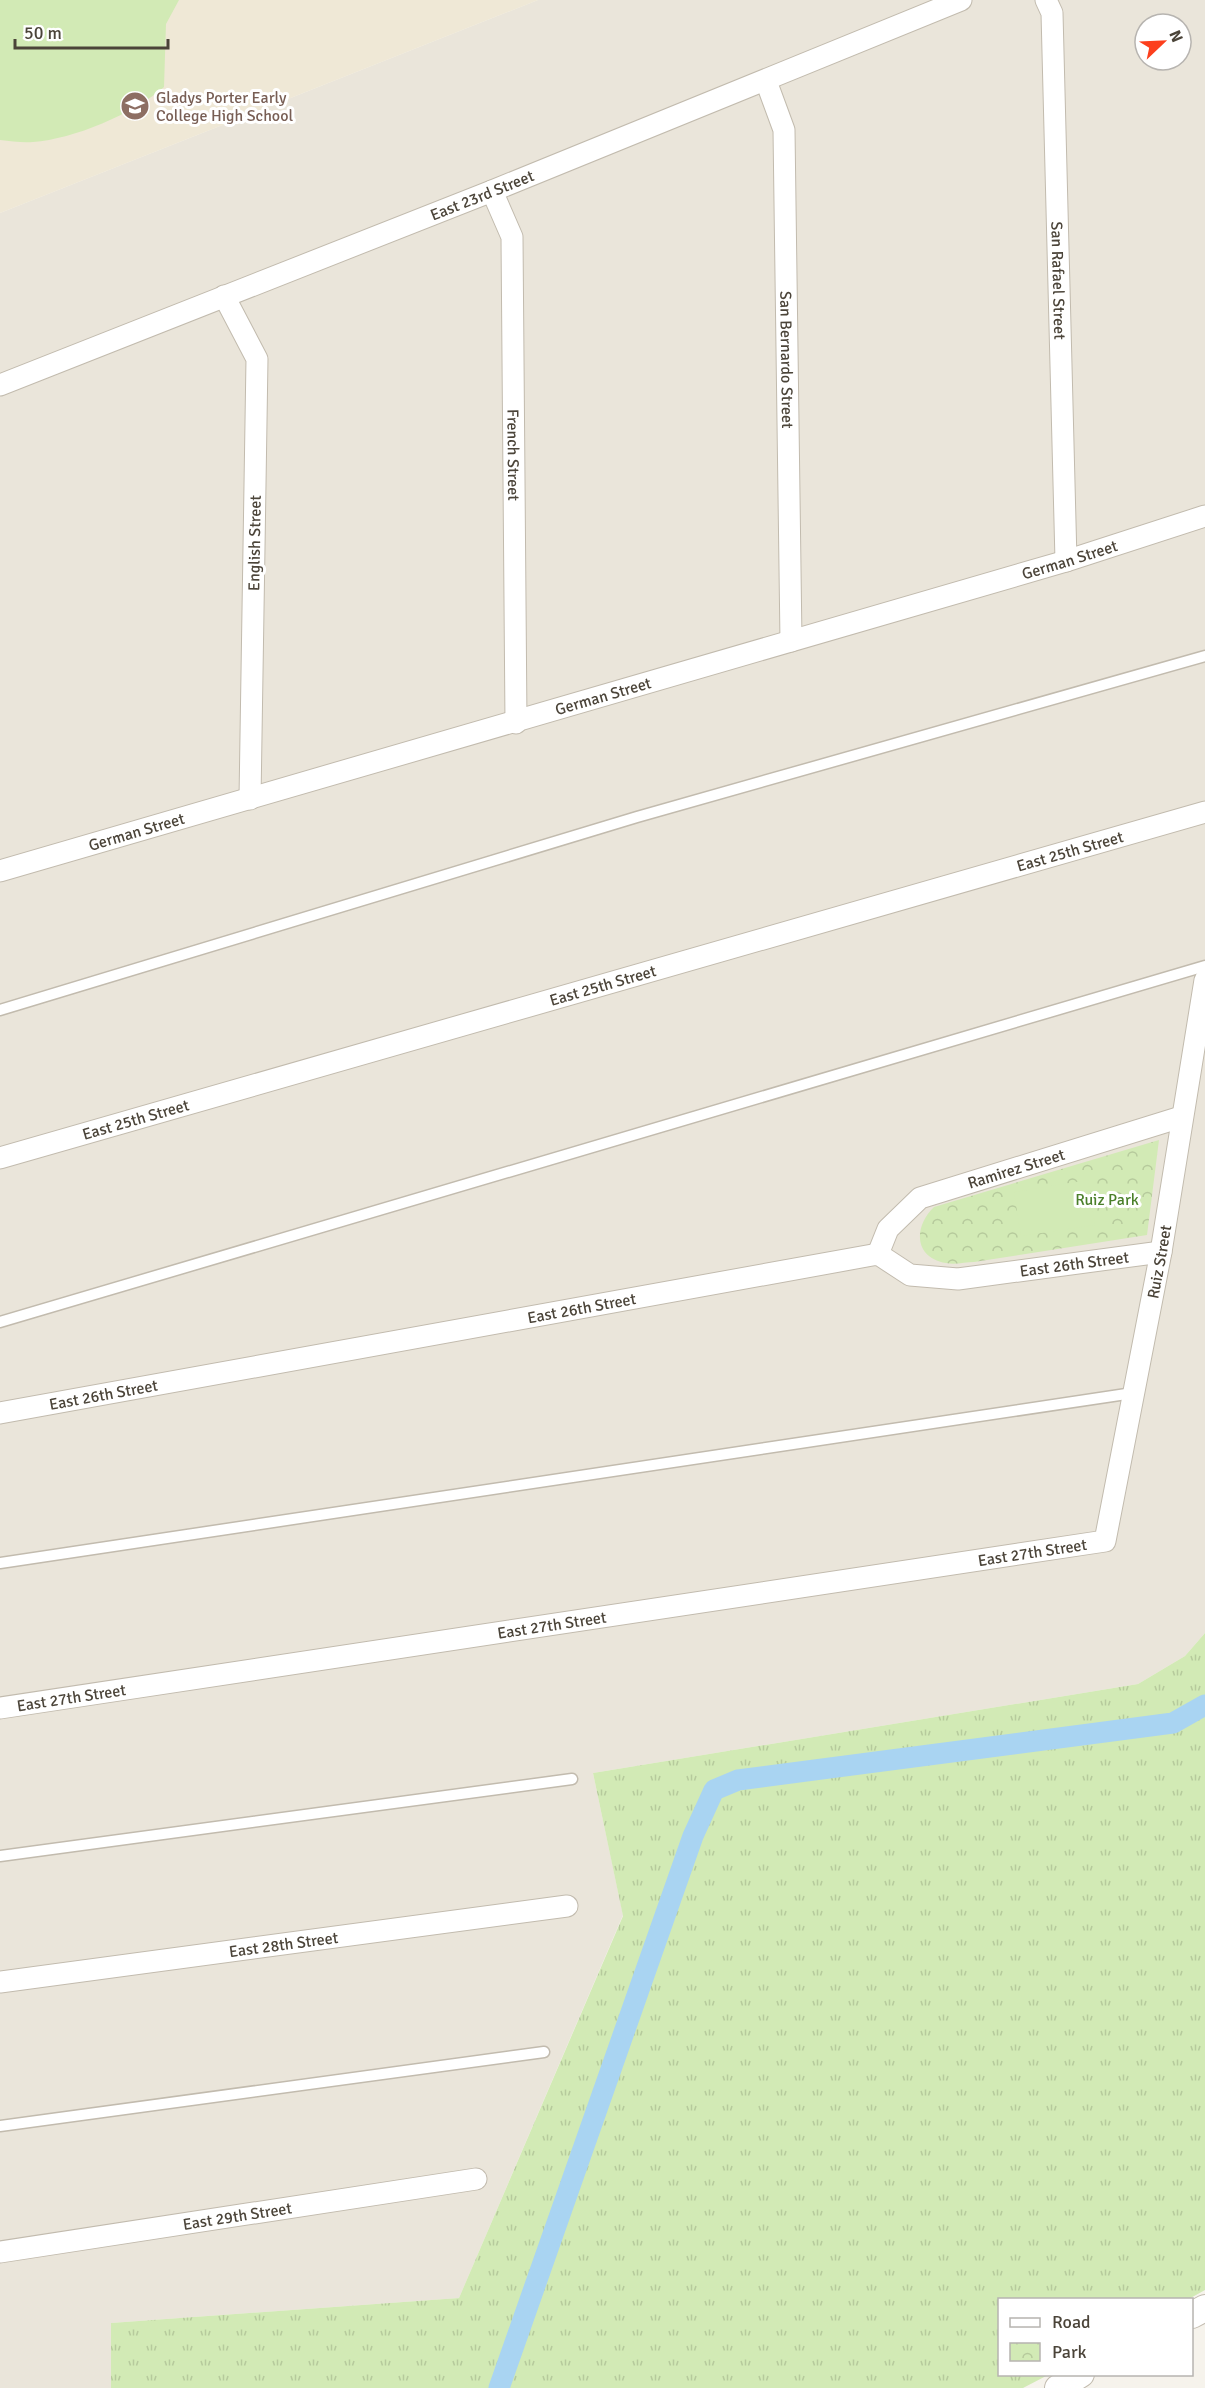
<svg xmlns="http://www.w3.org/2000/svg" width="1205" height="2388" font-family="Signika,sans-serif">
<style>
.residential{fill:#eae5da;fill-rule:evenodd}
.education{fill:#efe8d6}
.grass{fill:url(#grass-tufts)}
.park{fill:url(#park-crowns)}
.pitch{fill:#d2eab5}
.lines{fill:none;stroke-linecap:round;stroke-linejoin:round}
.canal{stroke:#a9d4f2;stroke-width:21}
.service-casing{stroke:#c2bbae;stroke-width:13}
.minor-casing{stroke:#c2bbae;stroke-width:23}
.tertiary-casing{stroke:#c2bbae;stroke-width:28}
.service{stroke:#fff;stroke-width:10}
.minor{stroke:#fff;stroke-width:21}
.tertiary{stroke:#fff;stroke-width:26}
.labels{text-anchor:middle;stroke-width:6;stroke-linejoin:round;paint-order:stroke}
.education-label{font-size:16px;fill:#785e54;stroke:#fff;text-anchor:start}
.street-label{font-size:16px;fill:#4b4439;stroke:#fff}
.park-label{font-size:16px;fill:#4a7f2a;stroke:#fff}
</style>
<defs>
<pattern id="grass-tufts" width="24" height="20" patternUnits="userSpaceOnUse" patternTransform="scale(1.5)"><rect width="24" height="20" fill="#d2eab5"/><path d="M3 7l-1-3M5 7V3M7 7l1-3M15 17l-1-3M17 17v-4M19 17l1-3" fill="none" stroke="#b6ca9c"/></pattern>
<pattern id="park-crowns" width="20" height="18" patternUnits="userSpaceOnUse" patternTransform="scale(1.5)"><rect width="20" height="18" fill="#d2eab5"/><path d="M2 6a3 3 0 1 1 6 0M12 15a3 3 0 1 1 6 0" fill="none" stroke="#b6ca9c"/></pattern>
</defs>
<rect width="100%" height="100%" fill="#f6f3ec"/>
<path class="residential" d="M538 0H1205V1633L1185 1656 1138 1684 593 1773 623 1915 459 2298 111 2323V2388H0V213ZM1145 24H1181V60H1145Z"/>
<path class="education" d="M0 0H538L0 213Z"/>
<path class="grass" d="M1205 1633V2290L1187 2300H1000V2374L1048 2375 1023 2388H111V2323L459 2298 623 1916 593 1773 1138 1684 1185 1656Z"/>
<path class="park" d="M1159 1140 1147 1235 974 1262C966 1262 955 1265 946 1263 913 1257 914 1226 934 1207Z"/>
<g class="pitch">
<path d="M0 0H179L166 24 164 87C133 114 74 139 33 142 22 143 11 141 0 140Z"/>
<path d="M1088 1180 1095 1225 1021 1236 1014 1192Z"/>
</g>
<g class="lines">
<path class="canal" d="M499 2388 693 1836 714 1790 738 1780 1173 1723 1205 1705"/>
<g class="service-casing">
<g id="service">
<path d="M0 1010 637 817 1205 656"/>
<path d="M0 1322 1205 966"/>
<path d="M0 1563 1133 1393"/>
<path d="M0 1856 572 1779"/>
<path d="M0 2126 544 2052"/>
</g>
</g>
<g class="minor-casing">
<g id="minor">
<path id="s1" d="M1046 0 1052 13 1066 561"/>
<path id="s2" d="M766 81 784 130 791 641"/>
<path id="s3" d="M492 191 512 237 516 723"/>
<path d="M224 296 257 359 250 799"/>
<path id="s4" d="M0 385 492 191 961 0"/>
<path id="s5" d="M0 871 1066 561 1205 516"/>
<path id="s6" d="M0 1158 1205 812"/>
<path id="s7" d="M878 1254 888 1229 920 1198 1181 1117"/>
<path id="s8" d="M0 1413 878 1254 910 1275 958 1279 1161 1252"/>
<path id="s9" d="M0 1708 1105 1541 1161 1252 1205 980"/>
<path id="s10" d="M0 1982 567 1906"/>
<path id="s11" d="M0 2252 476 2179"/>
</g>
</g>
<g class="tertiary-casing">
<g id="tertiary">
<path d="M1192 2315 1205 2308"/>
<path d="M1058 2388 1081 2374"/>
</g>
</g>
<use href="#service" class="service"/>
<use href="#minor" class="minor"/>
<use href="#tertiary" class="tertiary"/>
</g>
<defs>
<g id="school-disc" transform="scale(1.5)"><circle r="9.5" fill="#8d6e63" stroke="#fff"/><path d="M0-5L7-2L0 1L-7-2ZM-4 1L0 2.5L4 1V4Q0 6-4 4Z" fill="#fff"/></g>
</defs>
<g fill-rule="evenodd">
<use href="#school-disc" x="135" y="106"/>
</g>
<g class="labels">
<g class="education-label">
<text x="156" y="103">Gladys Porter Early<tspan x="156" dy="18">College High School</tspan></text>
</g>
<g class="street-label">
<text dy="6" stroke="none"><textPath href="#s4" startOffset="518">East 23rd Street</textPath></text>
<text dy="6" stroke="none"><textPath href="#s1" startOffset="282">San Rafael Street</textPath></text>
<text dy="6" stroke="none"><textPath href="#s2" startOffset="282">San Bernardo Street</textPath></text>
<text dy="6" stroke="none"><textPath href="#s3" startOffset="268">French Street</textPath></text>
<text transform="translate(254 543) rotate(-89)" y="6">English Street</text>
<text dy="6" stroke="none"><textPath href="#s5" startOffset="1114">German Street</textPath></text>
<text dy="6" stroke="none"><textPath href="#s5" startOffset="628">German Street</textPath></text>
<text dy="6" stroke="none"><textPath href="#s5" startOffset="142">German Street</textPath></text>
<text dy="6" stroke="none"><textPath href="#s6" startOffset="1113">East 25th Street</textPath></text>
<text dy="6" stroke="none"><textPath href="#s6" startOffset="627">East 25th Street</textPath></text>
<text dy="6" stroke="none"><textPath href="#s6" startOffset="141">East 25th Street</textPath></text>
<text dy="6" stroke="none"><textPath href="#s7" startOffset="172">Ramirez Street</textPath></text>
<text dy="6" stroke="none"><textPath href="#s9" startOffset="1402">Ruiz Street</textPath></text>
<text dy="6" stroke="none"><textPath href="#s8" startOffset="1096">East 26th Street</textPath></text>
<text dy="6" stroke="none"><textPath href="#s8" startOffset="591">East 26th Street</textPath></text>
<text dy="6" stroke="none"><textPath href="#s8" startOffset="105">East 26th Street</textPath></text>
<text dy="6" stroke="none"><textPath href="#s9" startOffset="1044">East 27th Street</textPath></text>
<text dy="6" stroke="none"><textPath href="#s9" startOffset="558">East 27th Street</textPath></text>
<text dy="6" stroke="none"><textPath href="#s9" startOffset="72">East 27th Street</textPath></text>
<text dy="6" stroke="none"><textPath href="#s10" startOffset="286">East 28th Street</textPath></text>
<text dy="6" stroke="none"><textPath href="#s11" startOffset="240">East 29th Street</textPath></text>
</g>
<g class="park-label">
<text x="1107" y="1205">Ruiz Park</text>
</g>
</g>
<rect x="998" y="2298" width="195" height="78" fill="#ffffff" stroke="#b7b4b0" stroke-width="1.5"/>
<rect x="1010" y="2318" width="30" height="9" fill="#ffffff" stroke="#b7b4b0" stroke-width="1.5"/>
<text x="1052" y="2328" font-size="18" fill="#4b4439">Road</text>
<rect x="1010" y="2343" width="30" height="18" fill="url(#park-crowns)" stroke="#b7b4b0" stroke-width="1.5"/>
<text x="1052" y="2358" font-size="18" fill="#4b4439">Park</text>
<g transform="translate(1163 42) rotate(67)"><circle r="28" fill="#ffffff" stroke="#b7b4b0" stroke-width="1.5"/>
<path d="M0-4.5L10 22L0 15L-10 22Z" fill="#fc3f1d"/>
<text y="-9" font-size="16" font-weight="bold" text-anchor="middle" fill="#4b4439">N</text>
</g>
<path d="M15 39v9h153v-9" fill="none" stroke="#4b4439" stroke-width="3"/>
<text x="24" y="39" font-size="18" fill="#4b4439" stroke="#ffffff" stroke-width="4.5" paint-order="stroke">50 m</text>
</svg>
